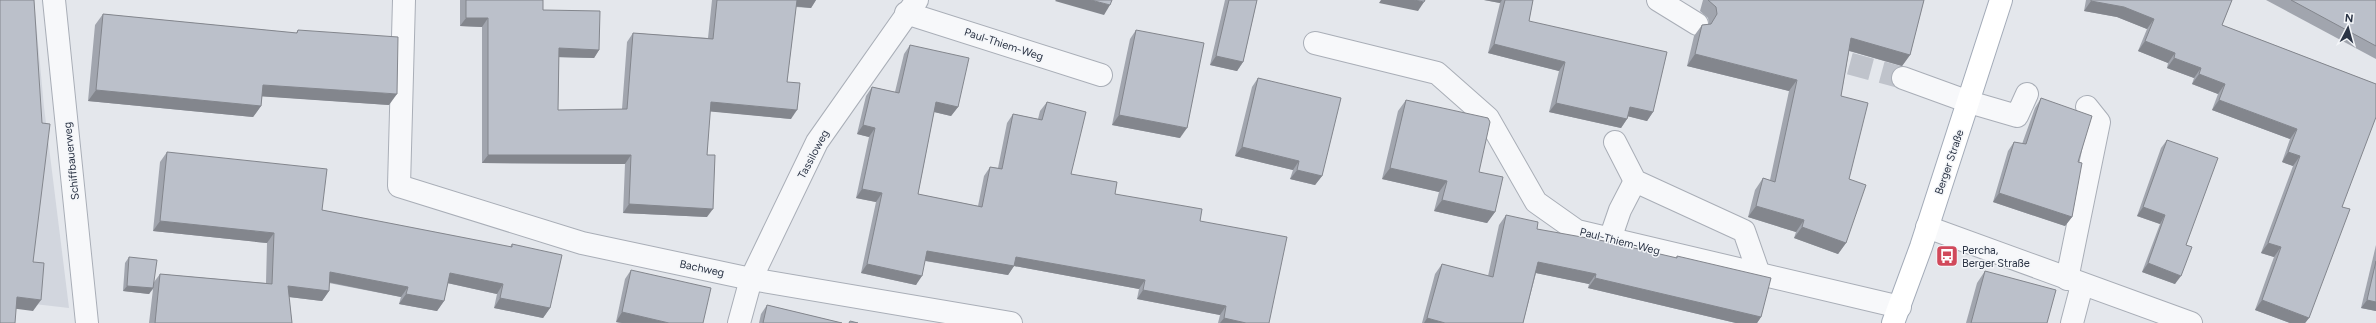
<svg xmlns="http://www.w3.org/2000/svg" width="2376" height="323" font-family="Figtree,sans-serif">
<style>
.built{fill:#d2d6de}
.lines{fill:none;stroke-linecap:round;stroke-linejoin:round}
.minor-tunnel{stroke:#bfc3cb;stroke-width:22;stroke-dasharray:22 11;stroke-linecap:butt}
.minor-casing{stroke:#a9aeb7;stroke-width:24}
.major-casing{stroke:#a3abb8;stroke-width:24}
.minor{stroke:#f7f8fa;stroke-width:22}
.major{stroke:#fff;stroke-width:22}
.wall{fill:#a1a5ae}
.shaded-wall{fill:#83868d}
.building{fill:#bbc0ca;stroke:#83868d}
.labels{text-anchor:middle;stroke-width:3;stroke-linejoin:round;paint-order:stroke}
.street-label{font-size:11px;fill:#2b3445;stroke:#f4f6f9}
.poi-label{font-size:11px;fill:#2b3445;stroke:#f4f6f9;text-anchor:start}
</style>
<rect width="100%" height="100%" fill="#e4e7ec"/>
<path class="built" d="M0 0H34L44 107 69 308 0 300Z"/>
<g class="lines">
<path class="minor-tunnel" d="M1818 55 1903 78"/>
<g class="minor-casing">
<g id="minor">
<path d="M54 0 87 323"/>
<path d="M404 0 399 186 582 243 751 279 1011 323"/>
<path d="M1658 0 1697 24"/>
<path d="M906 13 1101 75"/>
<path d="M1315 43 1437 73 1488 118 1536 202 1577 231 1900 307"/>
<path d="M1903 78 1969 102 2017 116 2027 94"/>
<path d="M1615 142 1635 181 1744 231 1759 274"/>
<path d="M1927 227 2191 323"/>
<path d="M1610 239 1620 210 1635 181"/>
<path d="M2067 279 2099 122 2087 107"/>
<path d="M739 323 751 279 817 142 917 0"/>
<path d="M2072 323 2082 285"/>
</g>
</g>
<g class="major-casing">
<path id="major" d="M1893 323 1921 247 2001 0"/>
</g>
<use href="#minor" class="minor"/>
<use href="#major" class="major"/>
</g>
<g class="wall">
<path d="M460 0H543V10L599 50 594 58 559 57 558 110 622 109 627 42 633 33 708 38 712 0H816L811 8 796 7 787 82 791 119 710 111 707 155V217L623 213 625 164 482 163V27L460 26Z"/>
<path d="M1225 0H1257L1243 62 1237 71 1210 65Z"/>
<path d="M1484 0H1533L1529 21 1653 112 1647 121 1627 116V119L1621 128 1549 112 1559 71 1488 53 1500 3Z"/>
<path d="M1703 0H1924L1910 55 1902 66 1849 51 1841 96 1849 179 1846 243 1838 254 1794 238 1796 232 1748 217 1755 190 1763 178 1770 180 1789 91 1687 66 1694 36 1702 25 1709 24 1708 18 1700 11Z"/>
<path d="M2086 0H2232L2222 25 2376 84 2342 207 2309 318 2305 323H2290L2255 310 2274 257 2261 253 2293 166 2282 162 2290 139 2212 110 2218 94 2192 84 2194 78 2167 68 2168 63 2138 51 2147 29 2117 17 2084 11Z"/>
<path d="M2266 0H2376V59Z"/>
<path d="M103 14 296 33 298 30 389 105 262 96 261 106 253 117 88 101 95 25Z"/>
<path d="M1136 30 1180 138 1112 125 1130 39Z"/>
<path d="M910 45 958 107 951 116 934 112 918 194 978 206 984 176 990 167 998 168 1007 123 1013 114 1038 119 1040 111 1047 102 1071 174 1115 194 1200 221 1269 323H1218L1220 315 1137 299 1139 289 1014 266 1008 275 925 261 916 285 861 273 876 202 856 198 869 137 857 134 866 96 872 87 895 92 904 54Z"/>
<path d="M1258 78 1322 176 1315 185 1290 179 1293 170 1235 156 1252 87Z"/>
<path d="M2041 98 2078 162 2072 217 2065 226 1993 202 2008 151 2014 142 2022 144 2035 108Z"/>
<path d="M1406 100 1479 172 1495 212 1487 223 1434 211 1439 192 1382 179 1398 111Z"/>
<path d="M2167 140 2186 245 2175 284 2142 272 2160 224 2137 216 2161 148Z"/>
<path d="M167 152 322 210 510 247 512 244 550 308 543 318 494 308 497 294 447 283 444 301 437 311 399 304 401 297 329 283V291L322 301 289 297 292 323H149L153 289 149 294 123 291 125 263 129 257 154 282 160 274 266 283 267 243 153 231 160 162Z"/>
<path d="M1506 215 1537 229 1676 258 1677 256 1761 317 1757 323H1736L1588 288 1589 284 1536 273 1523 323H1422L1435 274 1442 264 1488 276 1499 225Z"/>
<path d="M2376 245V311L2361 308Z"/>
<path d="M631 270 703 323H622L616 322 625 279Z"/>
<path d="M1985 271 2047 323H1966L1977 283Z"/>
<path d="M767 305 842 323H759L761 314Z"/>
</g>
<g class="shaded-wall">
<path d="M796 0H816L811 8 792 6Z"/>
<path d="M1056 0H1091L1110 5 1104 15 1055 1Z"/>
<path d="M1381 0H1414L1424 2 1418 11 1379 3Z"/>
<path d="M1484 0H1502L1500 3Z"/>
<path d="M2091 1 2124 7 2154 19 2147 29 2117 17 2084 11Z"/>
<path d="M466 18H488L482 27 460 26Z"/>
<path d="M1851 38 1910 55 1902 66 1843 49Z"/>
<path d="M2145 41 2175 53 2168 63 2138 51Z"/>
<path d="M1494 44 1565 62 1559 71 1488 53Z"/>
<path d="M559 48 599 50 594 58 553 57Z"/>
<path d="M1695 54 1797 80 1789 91 1687 66Z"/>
<path d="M1216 56 1243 62 1237 71 1210 65Z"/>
<path d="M2174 58 2201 68 2194 78 2167 68Z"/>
<path d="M2199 74 2225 84 2218 94 2192 84Z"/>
<path d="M263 85 397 94 389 105 256 96Z"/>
<path d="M96 90 261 106 253 117 88 101Z"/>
<path d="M2219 100 2297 129 2290 139 2212 110Z"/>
<path d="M711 102 797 110 791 119 705 111Z"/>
<path d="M936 102 958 107 951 116 930 111Z"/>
<path d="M1556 103 1627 119 1621 128 1549 112Z"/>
<path d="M1630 107 1653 112 1647 121 1623 115Z"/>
<path d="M1119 115 1187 128 1180 138 1112 125Z"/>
<path d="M863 125 875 128 869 137 857 134Z"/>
<path d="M1242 147 1299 161 1293 170 1235 156Z"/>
<path d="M2288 152 2300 156 2293 166 2282 162Z"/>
<path d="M488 155H631L625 164 482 163Z"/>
<path d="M1390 168 1447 181 1439 192 1382 179Z"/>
<path d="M1297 170 1322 176 1315 185 1290 179Z"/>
<path d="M862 189 882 193 876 202 856 198Z"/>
<path d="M1999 193 2072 217 2065 226 1993 202Z"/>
<path d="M1442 200 1495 212 1487 223 1434 211Z"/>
<path d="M629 204 713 209 707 217 623 213Z"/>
<path d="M1756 206 1804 220 1796 232 1748 217Z"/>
<path d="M2143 207 2165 215 2160 224 2137 216Z"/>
<path d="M160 221 274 233 267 243 153 231Z"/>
<path d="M1802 227 1846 243 1838 254 1794 238Z"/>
<path d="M2268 243 2281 247 2274 257 2261 253Z"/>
<path d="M927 251 1016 257 1145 280 1139 289 1014 266 1008 275 921 260Z"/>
<path d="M1538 262 1596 274 1589 284 1531 272Z"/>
<path d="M2148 263 2181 276 2175 284 2142 272Z"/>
<path d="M867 264 922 276 916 285 861 273Z"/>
<path d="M330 272 408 287 401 297 323 281Z"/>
<path d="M450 273 503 284 497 294 443 282Z"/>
<path d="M1595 278 1761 317 1757 323H1736L1588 288Z"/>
<path d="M127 286 153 288 149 294 123 291Z"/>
<path d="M288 286 329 291 322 301 281 296Z"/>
<path d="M1143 290 1226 306 1220 315 1137 299Z"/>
<path d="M406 294 444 301 437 311 399 304Z"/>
<path d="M17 297 41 300 33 311 10 308Z"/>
<path d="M500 298 550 308 543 318 494 308Z"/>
<path d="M2262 300 2309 318 2305 323H2290L2255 310Z"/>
<path d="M2367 300 2376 302V311L2361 308Z"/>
<path d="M622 312 669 323H622L616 322Z"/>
<path d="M1224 318 1246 323H1220Z"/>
<path d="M1427 318 1445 323H1424Z"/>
</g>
<g class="building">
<path d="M0 0H34L42 123 50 124 33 262 44 263 41 300 17 297 15 323H0Z"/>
<path d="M466 0H543V10L600 11 599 50 559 48 558 110 627 109 633 33 713 39 717 0H797L787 82 800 83 797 110 711 102 707 155H715L713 209 629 204 631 155H488V18H466Z"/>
<path d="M1091 0H1112L1110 5Z"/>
<path d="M1229 0H1257L1243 62 1216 56Z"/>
<path d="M1414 0H1425L1424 2Z"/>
<path d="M1505 0H1533L1529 21 1667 52 1653 112 1630 107 1627 119 1556 103 1565 62 1494 44Z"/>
<path d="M1708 0H1924L1910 55 1851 38 1841 96 1868 103 1849 179 1866 185 1846 243 1802 227 1804 220 1756 206 1763 178 1775 182 1797 80 1695 54 1702 25 1711 24 1717 14 1716 7Z"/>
<path d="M2091 0H2232L2222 25 2376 84V117L2342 207 2350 209 2309 318 2262 300 2281 247 2268 243 2300 156 2288 152 2297 129 2219 100 2225 84 2199 74 2201 68 2174 58 2175 53 2145 41 2154 19 2124 7 2091 1Z"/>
<path d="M2291 0H2376V46Z"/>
<path d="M103 14 297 33 298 30 398 37 397 94 263 85 261 106 96 90Z"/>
<path d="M1136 30 1204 43 1187 128 1119 115Z"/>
<path d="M910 45 969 58 958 107 936 102 918 194 982 207 990 167 1002 169 1013 114 1042 120 1047 102 1086 112 1071 174 1117 182 1115 194 1202 209 1200 221 1287 237 1269 323H1246L1224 318 1226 306 1143 290 1145 280 1016 257 1014 266 927 251 922 276 867 264 882 193 862 189 875 128 863 125 872 87 899 93Z"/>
<path d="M1258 78 1341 98 1322 176 1297 170 1299 161 1242 147Z"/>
<path d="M2041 98 2092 116 2078 162 2082 163 2072 217 1999 193 2014 142 2026 144Z"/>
<path d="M1406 100 1488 118 1490 122 1479 172 1503 177 1495 212 1442 200 1447 181 1390 168Z"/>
<path d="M2167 140 2218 158 2186 245 2192 247 2181 276 2148 263 2165 215 2143 207Z"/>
<path d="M167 152 327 169 322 210 512 247V244L562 255 550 308 500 298 503 284 450 273 444 301 406 294 408 287 330 272 329 291 288 286 292 323H155L160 274 272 284 274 233 160 221Z"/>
<path d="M1506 215 1538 222 1537 229 1604 241 1677 258V256L1771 278 1761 317 1595 278 1596 274 1538 262 1523 323H1445L1427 318 1442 264 1493 277Z"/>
<path d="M129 257 157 260 153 288 127 286Z"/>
<path d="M2376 261V302L2367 300Z"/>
<path d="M631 270 711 288 703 323H669L622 312Z"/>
<path d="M1985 271 2056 290 2047 323H1971Z"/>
<path d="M767 305 842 323H763Z"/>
<path d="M850 321 858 323H849Z"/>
</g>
<defs>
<g id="bus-square" transform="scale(1.15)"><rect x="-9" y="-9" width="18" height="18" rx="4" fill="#d1495b" stroke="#f4f6f9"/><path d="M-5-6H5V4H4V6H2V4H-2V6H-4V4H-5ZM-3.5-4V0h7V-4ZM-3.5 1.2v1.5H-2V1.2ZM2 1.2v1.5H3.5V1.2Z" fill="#fff"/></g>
</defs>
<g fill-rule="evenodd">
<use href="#bus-square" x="1947" y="256"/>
</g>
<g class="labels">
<g class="street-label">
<text transform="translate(1004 44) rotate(18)" y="4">Paul-Thiem-Weg</text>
<text transform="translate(813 154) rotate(-62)" y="4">Tassiloweg</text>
<text transform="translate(71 161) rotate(-96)" y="4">Schiffbauerweg</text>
<text transform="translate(1949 162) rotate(-71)" y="4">Berger Straße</text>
<text transform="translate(1620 241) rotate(14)" y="4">Paul-Thiem-Weg</text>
<text transform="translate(702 268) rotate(12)" y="4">Bachweg</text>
</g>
<g class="poi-label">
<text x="1962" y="254">Percha,<tspan x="1962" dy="13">Berger Straße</tspan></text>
</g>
</g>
<g transform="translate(2348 28) rotate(6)" stroke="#f4f6f9" stroke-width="3" paint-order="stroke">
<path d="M0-3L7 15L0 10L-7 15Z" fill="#2b3445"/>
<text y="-6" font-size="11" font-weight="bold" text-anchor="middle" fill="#2b3445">N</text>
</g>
</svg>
